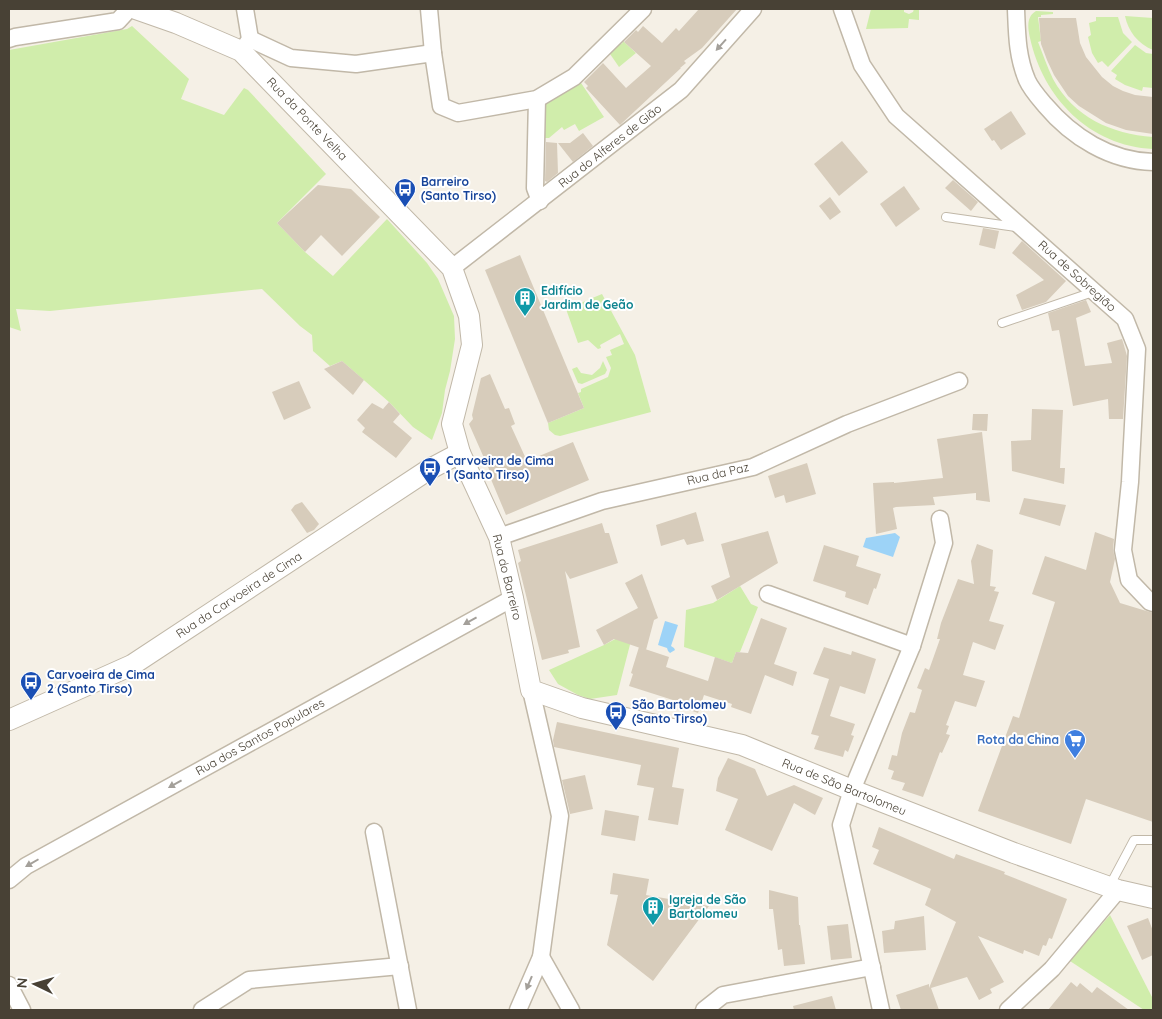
<svg xmlns="http://www.w3.org/2000/svg" width="1162" height="1019" font-family="Quicksand,sans-serif">
<style>
.green{fill:#d0edab}
.water{fill:#9dd3f7}
.building{fill:#d7ccbb}
.lines{fill:none;stroke-linecap:round;stroke-linejoin:round}
.service-casing{stroke:#c1b8a8;stroke-width:10}
.minor-casing{stroke:#c1b8a8;stroke-width:19}
.tertiary-casing{stroke:#c1b8a8;stroke-width:22}
.service{stroke:#fff;stroke-width:8}
.minor{stroke:#fff;stroke-width:16}
.tertiary{stroke:#fff;stroke-width:20}
.oneway{fill:#a4a09a}
.labels{text-anchor:middle;stroke-width:4;stroke-linejoin:round;paint-order:stroke}
.street-label{font-size:12px;fill:#484135;stroke:#fff}
.transit-label{font-size:12px;font-weight:bold;fill:#164399;stroke:#fff;text-anchor:start}
.culture-label{font-size:12px;font-weight:bold;fill:#0d838f;stroke:#fff;text-anchor:start}
.shop-label{font-size:12px;font-weight:bold;fill:#366cbe;stroke:#fff;text-anchor:end}
</style>
<rect width="100%" height="100%" fill="#f5f0e6"/>
<g class="green">
<path d="M871 9H904V12L909 14 913 12 914 9H919V20L909 19 908 28 866 29Z"/>
<path d="M1036 11 1053 12V14L1041 15V17H1038L1041 41 1038 42C1043 54 1047 67 1053 79 1074 117 1111 134 1153 137V149C1090 146 1043 98 1030 38 1028 28 1026 17 1036 11Z"/>
<path d="M1125 16 1153 18V50C1138 44 1128 31 1125 16Z"/>
<path d="M1096 17H1118L1123 33 1132 42 1108 67 1102 61 1098 63 1092 53 1088 37 1091 35 1089 23 1096 21Z"/>
<path d="M132 26 189 79 181 99 224 115 244 88 248 90 326 174 277 223 305 252 333 276 387 219 427 263 438 279 454 316 455 339 450 371 445 390 442 413 432 440 413 427 389 402 342 361 330 366 313 351 312 335 300 326 262 289 50 311 16 309 21 331 9 327V50L127 29Z"/>
<path d="M617 41 622 44 623 41 636 53 619 67 608 51Z"/>
<path d="M1135 45 1146 53 1153 54V88L1143 87 1142 91 1125 85 1115 79 1117 75 1111 71Z"/>
<path d="M579 80 604 117 579 131 575 124 564 130 562 127 549 138H539L540 114 545 103 549 99 572 89Z"/>
<path d="M602 294 635 355 651 412 560 436 555 435 549 430 548 423 584 408 578 393 581 392V389L608 377 611 368 606 357 612 355 610 350 624 344 620 334 600 345 601 348 598 349 588 340 578 343 566 309Z"/>
<path d="M603 361 607 370 605 374 582 384 578 383 572 369 577 367 581 373 592 375 600 368Z"/>
<path d="M740 586 751 604 758 607 740 652H736L732 663 684 647 686 610 713 603Z"/>
<path d="M634 629 617 695 590 699 578 695 558 684 549 670 604 645Z"/>
<path d="M1110 915 1153 999V1010H1144L1070 961Z"/>
</g>
<g class="water">
<path d="M895 533 900 537 893 557 863 547 866 538Z"/>
<path d="M665 621 678 625 671 646 674 648 675 650 670 653 668 651 667 648 658 645Z"/>
</g>
<g class="building">
<path d="M699 9H737L702 48 684 61 686 63 680 68H681L620 125 586 88 588 86 584 82 603 63 626 88 651 66 624 42 636 30 638 32 643 26 662 43 676 28 679 31Z"/>
<path d="M1039 18H1076L1080 43 1086 57 1102 77 1113 86 1123 91 1135 95 1153 97V134L1126 130 1106 123 1079 106 1068 96 1054 75 1047 60 1041 44Z"/>
<path d="M1011 111 1026 134 1001 150 994 140 992 141 984 129Z"/>
<path d="M583 133 593 146 573 162 558 143H570Z"/>
<path d="M842 141 868 172 839 196 814 164Z"/>
<path d="M546 142 557 143 558 173 547 182 545 181Z"/>
<path d="M953 180 978 202 971 211 945 188Z"/>
<path d="M318 185 351 189 380 217 342 256 321 235 305 252 277 223Z"/>
<path d="M904 186 920 209 896 227 880 204Z"/>
<path d="M830 197 841 212 830 220 819 206Z"/>
<path d="M983 228 999 231 995 249 979 245Z"/>
<path d="M1022 241 1066 281 1046 302 1022 310 1016 295 1044 280 1012 253Z"/>
<path d="M520 255 584 408 548 423 485 270Z"/>
<path d="M1086 300 1091 312 1076 318 1085 366 1112 363 1107 343 1122 339 1123 342 1127 356 1123 419H1109L1108 399 1073 406 1059 330 1052 331 1048 313Z"/>
<path d="M342 361 364 380 353 395 324 369Z"/>
<path d="M490 374 505 409 509 408 515 424 511 426 527 461 573 442 589 480 506 515 490 477 492 476 469 424 473 419 472 415 481 378Z"/>
<path d="M299 381 311 408 284 420 272 392Z"/>
<path d="M389 402 400 414 393 422 412 438 396 458 362 432 365 428 357 420 372 403 383 409Z"/>
<path d="M1032 409 1063 410 1060 468H1065L1064 484 1012 471 1011 441 1031 440Z"/>
<path d="M973 414H988L987 431 972 430Z"/>
<path d="M982 432 990 502 976 500V493L933 497 935 505 896 507 893 508 897 529 876 534 873 483 894 482V483L943 478 937 439Z"/>
<path d="M807 463 816 494 786 503 784 495 775 498 768 476Z"/>
<path d="M1024 498 1066 505 1060 526 1019 514Z"/>
<path d="M302 502 319 524 314 530 307 533 291 510 295 505Z"/>
<path d="M696 512 704 541 687 545 684 539 661 546 656 525Z"/>
<path d="M602 523 605 533H609L618 563 570 579 565 571 580 647 568 650 569 653 542 660 518 563 521 561 518 550Z"/>
<path d="M768 531 778 563 717 600 711 586 730 577 721 544Z"/>
<path d="M1095 532 1114 539 1113 549 1115 559 1110 582 1120 603 1153 613V822L1086 799 1071 844 978 811 1013 716 1019 718 1055 602 1032 594 1045 556 1086 570Z"/>
<path d="M977 544 993 550 990 586 996 587 994 591 999 592 989 621 1004 625 995 650 973 642 963 675 985 681 976 707 955 701 946 725 949 726 946 734 950 735 942 753 940 752 923 797 902 790 905 783 891 779 894 771 888 769 892 755 897 756 902 733 910 712 915 713 922 690 917 688 925 668 929 670 940 639H937L941 623 958 579 974 584 971 561Z"/>
<path d="M824 545 859 556 856 566 881 574 876 589 874 588 868 605 845 597 846 592 813 581Z"/>
<path d="M642 574 658 618 654 620 646 650 614 639 604 645 596 630 638 608 625 583Z"/>
<path d="M761 618 787 628 774 664 797 672 793 686 765 675 751 714 731 707 732 704 704 695 698 713 675 705 676 701 629 686 633 674 631 673 639 647 669 657 666 667 708 681 715 657 732 663 736 652 748 653Z"/>
<path d="M824 647 851 655 852 651 876 659 865 694 840 686 830 716 855 724 851 735 854 736 848 752 845 750 843 757 814 749 819 736 811 734 829 679 813 674Z"/>
<path d="M557 722 679 748 672 787 684 789 678 825 648 820 654 788 637 785 641 765 554 747 553 740Z"/>
<path d="M728 758 755 769 767 796 794 785 823 798 815 815 794 803 772 851 725 830 738 799 716 791 718 778Z"/>
<path d="M585 775 593 809 570 814 562 780Z"/>
<path d="M605 810 639 816 635 841 601 835Z"/>
<path d="M879 827 954 859 956 854 1005 872 1004 874 1067 899 1052 939 1049 938 1046 946 1043 945 1039 956 1024 950 1023 954 978 936 1004 982 990 989 992 993 979 1000 967 977 931 988 939 1010H901L896 995 929 984V988L956 922 925 905 931 889 873 864 879 850 872 847Z"/>
<path d="M613 873 649 879 646 895 709 906 653 981 607 945 618 895 610 894Z"/>
<path d="M769 890 798 897 799 925H800L805 964 784 966 782 949 778 950 773 909H769Z"/>
<path d="M924 916 926 950 884 953 882 931 894 929 895 921Z"/>
<path d="M1148 918 1153 931V955L1142 960 1127 926Z"/>
<path d="M848 924 852 958 831 960 827 926Z"/>
<path d="M1071 982 1077 987 1080 983 1092 993 1097 987 1129 1010H1048Z"/>
<path d="M832 996 836 1010H794L793 1006Z"/>
</g>
<g class="lines">
<g class="service-casing">
<g id="service">
<path d="M946 217 1016 227"/>
<path d="M1002 323 1093 292"/>
<path d="M1110 885 1134 840H1153"/>
</g>
</g>
<g class="minor-casing">
<g id="minor">
<path d="M429 9 433 53"/>
<path d="M842 9 862 65 896 116 1125 319 1137 349 1130 482 1123 550 1129 580 1150 602 1153 603"/>
<path d="M1016 9C1017 34 1017 56 1027 80 1031 89 1039 98 1045 105 1072 137 1110 161 1153 162"/>
<path d="M9 39 15 37 118 21 129 9"/>
<path d="M250 39 291 58 356 64 433 53 441 106 458 113 537 99 574 77 643 9"/>
<path d="M245 47 250 39 245 9"/>
<path d="M537 99 535 188 540 201"/>
<path d="M452 268 681 90 753 9"/>
<path d="M499 537 602 501 753 467 847 424 959 381"/>
<path d="M768 594 912 646"/>
<path d="M374 832 408 1010"/>
<path d="M9 880 26 866 513 598"/>
<path d="M541 957 571 1010"/>
<path d="M9 985 22 1010"/>
<path d="M202 1010 249 980 400 966"/>
<path d="M518 1010 541 957 560 816 531 690"/>
<path d="M704 1010 723 995 872 967"/>
<path d="M881 1010 841 825 852 790 912 646 944 543 940 519"/>
<path d="M1008 1010 1052 969 1118 890"/>
</g>
</g>
<g class="tertiary-casing">
<g id="tertiary">
<path d="M136 9 176 23 241 51 452 268 469 316 472 345 452 424 460 453 499 537 513 598 531 690 582 708 742 745 852 790 1014 853 1118 890 1153 898"/>
<path d="M9 720 132 665 428 470 460 453"/>
</g>
</g>
<use href="#service" class="service"/>
<use href="#minor" class="minor"/>
<use href="#tertiary" class="tertiary"/>
</g>
<defs><path id="oneway-solid" d="M-6-.8H1V-3.2L6.5 0L1 3.2V.8H-6Z" transform="scale(1.25)"/></defs>
<g class="oneway">
<use href="#oneway-solid" transform="translate(721 45) rotate(132)"/>
<use href="#oneway-solid" transform="translate(470 621) rotate(151)"/>
<use href="#oneway-solid" transform="translate(175 784) rotate(151)"/>
<use href="#oneway-solid" transform="translate(32 863) rotate(150)"/>
<use href="#oneway-solid" transform="translate(529 983) rotate(113)"/>
</g>
<defs>
<g id="bus-pin" transform="scale(1.125)"><path d="M0 17L-7.5 6A9.5 9.5 0 1 1 7.5 6Z" fill="#1a4fb4" stroke="#fff"/><path d="M-5-6H5V4H4V6H2V4H-2V6H-4V4H-5ZM-3.5-4V0h7V-4ZM-3.5 1.2v1.5H-2V1.2ZM2 1.2v1.5H3.5V1.2Z" fill="#fff"/></g>
<g id="building-pin" transform="scale(1.125)"><path d="M0 17L-7.5 6A9.5 9.5 0 1 1 7.5 6Z" fill="#0f9aa8" stroke="#fff"/><path d="M-4-6H4V6H1V3H-1V6H-4ZM-2.5-4.3h1.7v1.8h-1.7ZM.8-4.3h1.7v1.8H.8ZM-2.5-1h1.7V.8h-1.7ZM.8-1h1.7V.8H.8Z" fill="#fff"/></g>
<g id="supermarket-pin" transform="scale(1.125)"><path d="M0 17L-7.5 6A9.5 9.5 0 1 1 7.5 6Z" fill="#3f7fe0" stroke="#fff"/><path d="M-6-5.5h2.5l.6 2H6L4.5 2H-2.5L-4.4-4H-6ZM-1.5 3.2a1.3 1.3 0 1 0 .1 0ZM3 3.2a1.3 1.3 0 1 0 .1 0Z" fill="#fff"/></g>
</defs>
<g fill-rule="evenodd">
<use href="#bus-pin" x="405" y="189"/>
<use href="#building-pin" x="525" y="298"/>
<use href="#bus-pin" x="430" y="468"/>
<use href="#bus-pin" x="31" y="682"/>
<use href="#bus-pin" x="616" y="712"/>
<use href="#supermarket-pin" x="1075" y="740"/>
<use href="#building-pin" x="653" y="907"/>
</g>
<g class="labels">
<g class="street-label">
<text transform="translate(307 119) rotate(46)" y="4">Rua da Ponte Velha</text>
<text transform="translate(610 146) rotate(-38)" y="4">Rua do Alferes de Gião</text>
<text transform="translate(1077 276) rotate(42)" y="4">Rua de Sobregião</text>
<text transform="translate(718 474) rotate(-13)" y="4">Rua da Paz</text>
<text transform="translate(507 577) rotate(76)" y="4">Rua do Barreiro</text>
<text transform="translate(239 595) rotate(-33)" y="4">Rua da Carvoeira de Cima</text>
<text transform="translate(260 737) rotate(-29)" y="4">Rua dos Santos Populares</text>
<text transform="translate(844 787) rotate(22)" y="4">Rua de São Bartolomeu</text>
</g>
<g class="transit-label">
<text x="421" y="186">Barreiro<tspan x="421" dy="14">(Santo Tirso)</tspan></text>
<text x="446" y="465">Carvoeira de Cima<tspan x="446" dy="14">1 (Santo Tirso)</tspan></text>
<text x="47" y="679">Carvoeira de Cima<tspan x="47" dy="14">2 (Santo Tirso)</tspan></text>
<text x="632" y="709">São Bartolomeu<tspan x="632" dy="14">(Santo Tirso)</tspan></text>
</g>
<g class="culture-label">
<text x="541" y="295">Edifício<tspan x="541" dy="14">Jardim de Geão</tspan></text>
<text x="669" y="904">Igreja de São<tspan x="669" dy="14">Bartolomeu</tspan></text>
</g>
<g class="shop-label">
<text x="1059" y="744">Rota da China</text>
</g>
</g>
<rect width="1162" height="1019" fill="none" stroke="#484135" stroke-width="20"/>
<g transform="translate(35 984) rotate(275)" stroke="#ffffff" stroke-width="4" paint-order="stroke">
<path d="M0-4L9 19L0 12L-9 19Z" fill="#484135"/>
<text y="-8" font-size="14" font-weight="bold" text-anchor="middle" fill="#484135">N</text>
</g>
</svg>
